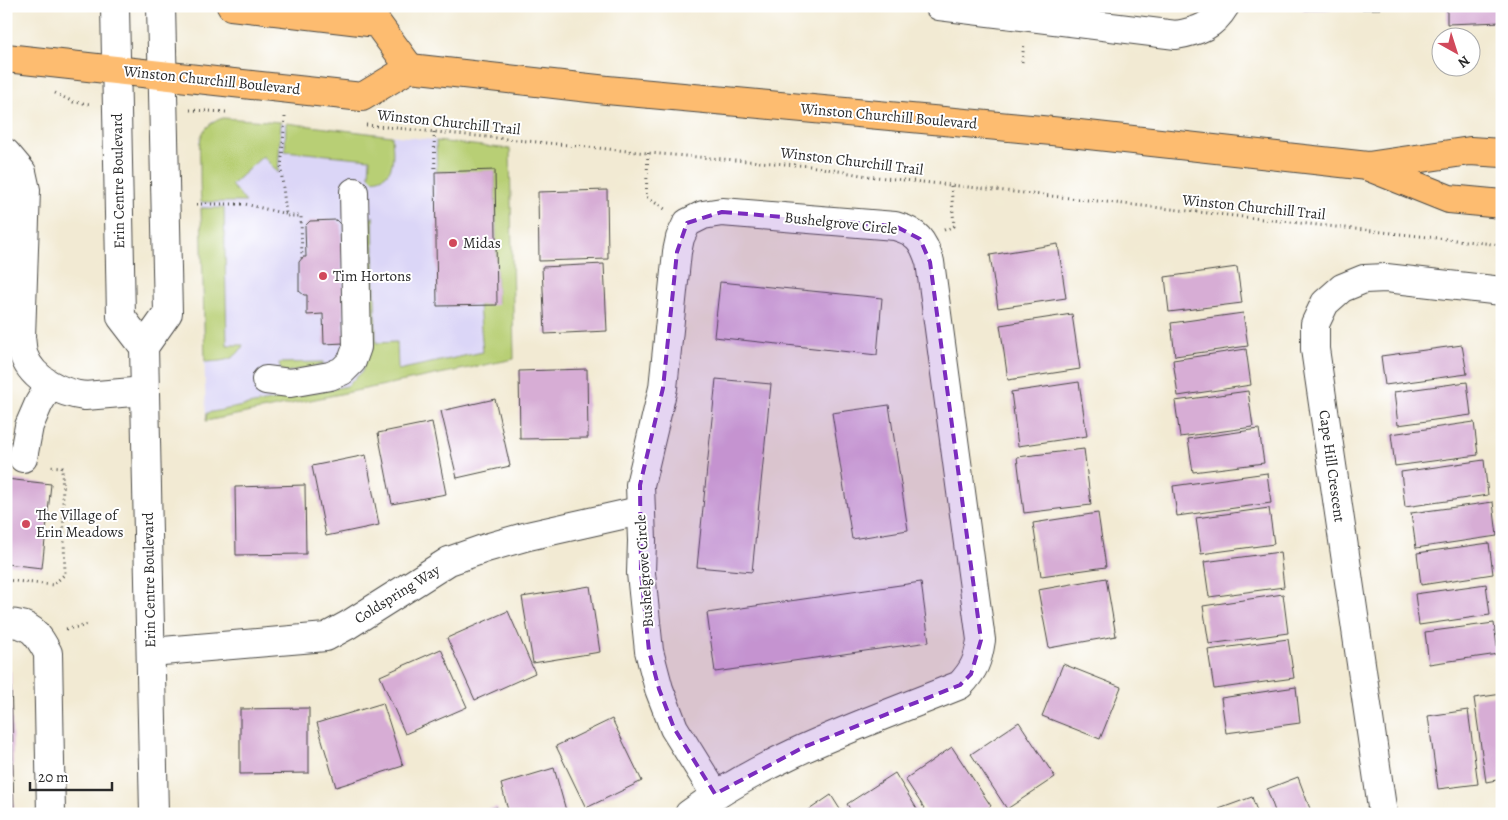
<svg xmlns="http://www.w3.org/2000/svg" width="1508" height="820" font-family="Alegreya,serif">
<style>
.built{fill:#dbd6f7}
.green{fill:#b8cf74;stroke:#727d50}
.building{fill:#d7add5}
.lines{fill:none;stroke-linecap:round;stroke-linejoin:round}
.minor-casing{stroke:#494844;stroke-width:30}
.major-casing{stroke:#494844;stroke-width:30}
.path{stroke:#494844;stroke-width:3;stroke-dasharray:1 4;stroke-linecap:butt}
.minor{stroke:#fff;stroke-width:28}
.major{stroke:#fdbc70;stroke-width:28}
.marked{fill:#7b2cbf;fill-opacity:0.2;stroke:#7b2cbf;stroke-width:4;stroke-dasharray:10 6;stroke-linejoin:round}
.poi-dot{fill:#d1495b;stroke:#fff;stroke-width:2}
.labels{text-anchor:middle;stroke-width:4;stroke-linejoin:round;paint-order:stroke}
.street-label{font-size:15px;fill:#2b2b2b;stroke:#fff}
.poi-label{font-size:15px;fill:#2b2b2b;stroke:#fff;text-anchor:start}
</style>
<rect width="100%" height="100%" fill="#fff"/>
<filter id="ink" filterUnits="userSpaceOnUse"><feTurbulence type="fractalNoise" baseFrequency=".02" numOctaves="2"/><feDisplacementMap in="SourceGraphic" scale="10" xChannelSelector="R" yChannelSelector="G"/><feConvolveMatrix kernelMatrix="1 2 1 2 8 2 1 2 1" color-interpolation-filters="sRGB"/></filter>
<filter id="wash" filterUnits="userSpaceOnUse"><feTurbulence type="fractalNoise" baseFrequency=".0096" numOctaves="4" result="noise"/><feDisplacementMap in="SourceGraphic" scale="20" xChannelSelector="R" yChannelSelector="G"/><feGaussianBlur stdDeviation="1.12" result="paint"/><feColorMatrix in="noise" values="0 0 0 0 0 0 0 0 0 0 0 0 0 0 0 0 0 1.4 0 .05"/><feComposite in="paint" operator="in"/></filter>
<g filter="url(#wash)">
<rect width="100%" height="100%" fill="#f2ead3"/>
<path class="built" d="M223 118 286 123 510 149 514 359 206 421 199 140 205 129 213 121Z"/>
<g class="green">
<path d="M223 118 281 122 278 173 263 156 231 185 246 202H201C200 190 200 178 200 166 199 142 197 127 223 118Z"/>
<path d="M286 123 392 136C393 155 397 177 373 180L369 176 370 159 285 151Z"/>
<path d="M436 141 510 149 514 359 206 421 207 413 347 386 362 372 365 363 362 228 373 216 376 343 397 342 398 370 483 352 479 305 497 304 495 171 437 172Z"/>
<path d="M201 208H224L227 345H243C236 362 220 361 205 362Z"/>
<path d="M323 362V365L286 372 281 370 279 363Z"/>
</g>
<g id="blocks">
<g class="building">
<path d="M1302 6H1380V9L1302 10Z"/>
<path d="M1447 6H1502V22L1447 24Z"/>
<path d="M495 170 497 305 437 306 435 172Z"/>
<path d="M607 190 608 259 539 261 538 192Z"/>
<path d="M336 220 341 225 344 343 324 344 323 314 307 315V295H304L299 291V262L303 257H306L305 226 310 221Z"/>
<path d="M1058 244 1066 298 998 308 990 255Z"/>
<path d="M604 264 607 331 545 334 542 267Z"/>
<path d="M1237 267 1242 303 1169 312 1165 277Z"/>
<path d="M720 282 882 298 877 355 714 337Z"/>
<path d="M1243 313 1248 346 1175 356 1171 323Z"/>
<path d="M1072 314 1080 369 1008 380 1000 325Z"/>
<path d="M1462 345 1467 374 1385 385 1381 356Z"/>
<path d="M1246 349 1251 385 1178 396 1173 360Z"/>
<path d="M587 369 588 438 520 439 519 371Z"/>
<path d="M716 379 771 384 752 572 697 567Z"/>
<path d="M1079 382 1087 436 1018 446 1011 392Z"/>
<path d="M1467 382 1471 415 1398 425 1394 392Z"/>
<path d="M1248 391 1253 427 1180 437 1175 401Z"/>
<path d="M495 399 510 466 457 478 441 411Z"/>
<path d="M889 405 908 530 852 539 832 413Z"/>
<path d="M432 422 446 494 392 504 378 433Z"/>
<path d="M1474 422 1478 455 1395 466 1391 434Z"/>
<path d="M1259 429 1264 463 1193 472 1188 439Z"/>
<path d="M1084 449 1091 505 1024 513 1017 457Z"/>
<path d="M366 455 379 525 326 536 312 466Z"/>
<path d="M1484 460 1488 495 1405 507 1401 472Z"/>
<path d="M1267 473 1271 503 1177 516 1173 486Z"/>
<path d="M6 479 51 484 42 568 6 564Z"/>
<path d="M305 485 306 554 236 555 235 487Z"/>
<path d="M1493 502 1497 536 1416 548 1411 513Z"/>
<path d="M1269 508 1274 544 1201 554 1196 518Z"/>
<path d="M1098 513 1106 567 1041 576 1033 523Z"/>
<path d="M1489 543 1493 574 1421 585 1417 553Z"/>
<path d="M1280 552 1284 587 1209 597 1204 562Z"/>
<path d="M1106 578 1116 636 1049 648 1038 590Z"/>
<path d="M921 582 929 642 715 672 707 613Z"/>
<path d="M1486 584 1490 615 1419 625 1415 594Z"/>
<path d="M590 586 600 652 533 663 522 597Z"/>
<path d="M1283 594 1288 633 1209 644 1203 606Z"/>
<path d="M508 611 535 673 475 700 447 638Z"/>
<path d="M1494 623 1498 654 1429 664 1425 632Z"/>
<path d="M1288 639 1294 678 1214 689 1208 650Z"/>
<path d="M441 649 467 707 405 734 380 676Z"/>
<path d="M1063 664 1121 687 1100 739 1042 716Z"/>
<path d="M11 671 14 814H6V672Z"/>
<path d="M1296 687 1300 723 1226 733 1221 698Z"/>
<path d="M1502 694V779L1486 782 1474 698Z"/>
<path d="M383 703 403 766 336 787 317 723Z"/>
<path d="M309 708V773L240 774V709Z"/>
<path d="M1468 710 1478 784 1438 789 1428 716Z"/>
<path d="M612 719 642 781 586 808 556 746Z"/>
<path d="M1019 722 1055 777 1007 809 971 754Z"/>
<path d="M952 747 991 806 980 814H928L905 779Z"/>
<path d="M554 768 567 814H509L501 784Z"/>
<path d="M895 773 920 814H853L847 804Z"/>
<path d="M1298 777 1312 814H1276L1267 789Z"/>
<path d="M831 795 843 814H803Z"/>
<path d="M1252 797 1258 814H1221L1219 809Z"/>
<path d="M497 807 499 814H473V813Z"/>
</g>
</g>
</g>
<g filter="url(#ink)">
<use href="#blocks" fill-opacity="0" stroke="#494844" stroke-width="1"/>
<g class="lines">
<g class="minor-casing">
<g id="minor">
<path d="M115 6 121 317 144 347"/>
<path d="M939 6 1176 35C1199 31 1213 26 1225 6"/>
<path d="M6 153 22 172 26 190 21 337C22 343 22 351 24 356 33 380 61 393 85 396L145 391"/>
<path d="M266 380 290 383 330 376 342 371 352 361 357 347 354 192"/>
<path d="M23 458 29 426 39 403 50 385"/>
<path d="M6 623C31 623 37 633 48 653L51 814"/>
<path d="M151 652 326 637 348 625 449 561 486 548 528 536 639 511"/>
<path d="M154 814 144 347 168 313 161 6"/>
<path d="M689 814C770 754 867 723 960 685 974 670 978 661 981 640L930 262C923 240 917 232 895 226L722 212 703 215 687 223 680 238 677 252 663 388 640 485 642 541 641 573 649 651 659 689 674 728 715 794"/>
<path d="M1383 814 1315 349V324L1325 303 1342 288 1364 279 1386 278 1502 291"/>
</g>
</g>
<g class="major-casing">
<g id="major">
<path d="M231 6 377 23 410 68"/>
<path d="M6 58 362 97 410 68 607 90 1052 131 1368 166 1470 151 1502 153"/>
<path d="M1369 167 1449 199 1502 204"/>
</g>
</g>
<g class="path">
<path d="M574 6V12"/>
<path d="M1022 62 1024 43"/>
<path d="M55 93 73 102 91 104"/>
<path d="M190 110 226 112"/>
<path d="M285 117 281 169 286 214 287 216H301L302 259"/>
<path d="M366 125 648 153 810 166 867 176 1502 245"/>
<path d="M434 132 435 172"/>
<path d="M648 153 646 197 665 209"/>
<path d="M196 204H245L286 214"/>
<path d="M944 230 954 226 951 185"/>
<path d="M6 580 53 585 65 574 62 467 49 466"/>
<path d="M66 629 89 625"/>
</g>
<use href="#minor" class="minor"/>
<use href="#major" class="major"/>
</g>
</g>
<path class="marked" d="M722 212 895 226 920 239 930 262 981 640 971 674 960 685 804 747 715 794 674 728 659 689 649 651 641 573 640 485 663 388 677 252 687 223Z"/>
<g class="poi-dot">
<circle cx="453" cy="243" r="5"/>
<circle cx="323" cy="276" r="5"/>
<circle cx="26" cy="524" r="5"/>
</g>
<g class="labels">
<g class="street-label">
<text transform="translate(212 80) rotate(6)" y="5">Winston Churchill Boulevard</text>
<text transform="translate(889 116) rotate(5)" y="5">Winston Churchill Boulevard</text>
<text transform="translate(449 122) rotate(6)" y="5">Winston Churchill Trail</text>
<text transform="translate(852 161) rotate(7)" y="5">Winston Churchill Trail</text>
<text transform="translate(118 181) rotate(-91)" y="5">Erin Centre Boulevard</text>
<text transform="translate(1254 207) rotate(6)" y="5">Winston Churchill Trail</text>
<text transform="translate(841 223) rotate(6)" y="5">Bushelgrove Circle</text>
<text transform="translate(1332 466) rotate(82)" y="5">Cape Hill Crescent</text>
<text transform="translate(644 571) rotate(-94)" y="5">Bushelgrove Circle</text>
<text transform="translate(149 580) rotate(-91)" y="5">Erin Centre Boulevard</text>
<text transform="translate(397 594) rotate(-32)" y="5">Coldspring Way</text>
</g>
<g class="poi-label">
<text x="463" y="248">Midas</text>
<text x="333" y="281">Tim Hortons</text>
<text x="36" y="520">The Village of<tspan x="36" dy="17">Erin Meadows</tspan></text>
</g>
</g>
<rect width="1508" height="820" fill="none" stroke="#fff" stroke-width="25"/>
<g transform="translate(1456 52) rotate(141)"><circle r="24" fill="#ffffff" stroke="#aaaaaa"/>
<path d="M0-4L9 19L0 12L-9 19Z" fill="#d1495b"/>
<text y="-8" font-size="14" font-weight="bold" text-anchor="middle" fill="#2b2b2b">N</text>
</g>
<path d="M30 782v8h82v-8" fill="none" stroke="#2b2b2b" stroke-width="2.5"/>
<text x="38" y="782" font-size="15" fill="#2b2b2b" stroke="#ffffff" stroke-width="4" paint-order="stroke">20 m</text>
</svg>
